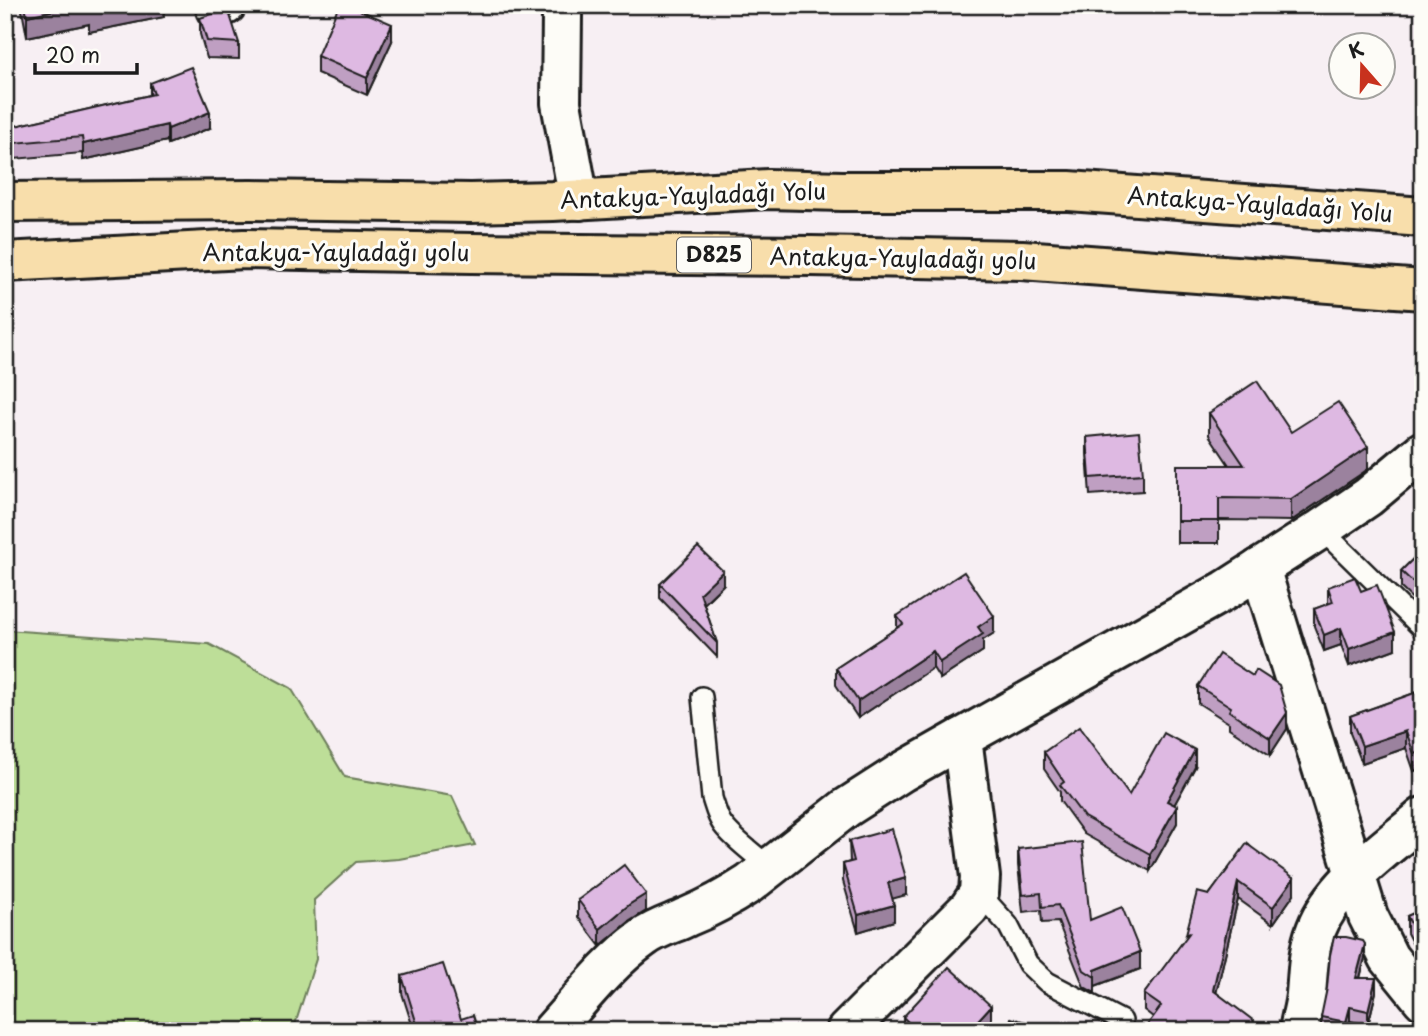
<svg xmlns="http://www.w3.org/2000/svg" width="1428" height="1036" font-family="'Playpen Sans',sans-serif">
<style>
.green{fill:#bdde98;stroke:#6c7d5a;stroke-width:2}
.lines{fill:none;stroke-linecap:round;stroke-linejoin:round}
.service-casing{stroke:#1c1c1c;stroke-width:24}
.minor-casing{stroke:#1c1c1c;stroke-width:44}
.trunk-casing{stroke:#1c1c1c;stroke-width:44}
.service{stroke:#fdfcf7;stroke-width:19}
.minor{stroke:#fdfcf7;stroke-width:38}
.trunk{stroke:#f8deab;stroke-width:38}
.wall{fill:#bf9fc2;stroke:#1c1c1c;stroke-width:2}
.shaded-wall{fill:#9b829e;stroke:#1c1c1c;stroke-width:2}
.building{fill:#deb9e2;stroke:#1c1c1c;stroke-width:2}
.labels{text-anchor:middle;stroke-width:6;stroke-linejoin:round;paint-order:stroke}
.shield{fill:#fdfcf7;stroke:#605f5e;stroke-width:2}
.shield-label{font-size:21px;font-weight:bold;fill:#1c1c1c}
.street-label{font-size:23px;fill:#1c1c1c;stroke:#fdfcf7}
</style>
<rect width="100%" height="100%" fill="#f7eff3"/>
<filter id="ink" filterUnits="userSpaceOnUse"><feTurbulence type="fractalNoise" baseFrequency=".0143" numOctaves="2"/><feDisplacementMap in="SourceGraphic" scale="14" xChannelSelector="R" yChannelSelector="G"/><feConvolveMatrix kernelMatrix="1 2 1 2 8 2 1 2 1" color-interpolation-filters="sRGB"/></filter>
<g filter="url(#ink)">
<path class="green" d="M5 630 209 644 291 688 345 777 452 796 475 845 399 859 356 862 314 900 316 959 293 1031H5Z"/>
<g class="lines">
<g class="service-casing">
<g id="service">
<path d="M1321 529 1423 629"/>
<path d="M702 697 712 798C715 807 717 817 723 825 735 841 755 854 770 868"/>
<path d="M979 893 1008 925 1028 964 1047 982 1122 1021"/>
</g>
</g>
<g class="minor-casing">
<g id="minor">
<path d="M559 5 562 15 561 103 579 200"/>
<path d="M216 9 226 5"/>
<path d="M1260 568 1368 916 1389 958 1423 1000"/>
<path d="M552 1031C580 1000 609 962 643 938 656 928 672 924 687 917 709 908 729 897 749 884L846 808 902 772 962 738"/>
<path d="M846 1031 969 908 979 893 980 877 962 738 1226 590 1321 529 1368 497 1423 451"/>
<path d="M1299 1031C1301 1018 1305 1006 1306 994 1308 972 1308 950 1316 930 1334 883 1386 849 1423 817"/>
</g>
</g>
<g class="trunk-casing">
<g id="trunk">
<path d="M5 202 252 200 471 203 553 201 768 189 842 191H1069L1423 217"/>
<path d="M5 262 244 249 471 253 812 256 1022 260 1423 290"/>
</g>
</g>
<use href="#service" class="service"/>
<use href="#minor" class="minor"/>
<use href="#trunk" class="trunk"/>
</g>
<g class="wall">
<path d="M21 5H164V17L89 32V24L27 37Z"/>
<path d="M200 18 239 43V59L207 58 200 34Z"/>
<path d="M392 41 367 95 317 73V56Z"/>
<path d="M150 83 210 128 168 144 167 141 83 160 82 153 14 159 11 142V127L150 95Z"/>
<path d="M1209 413 1291 432 1368 469 1358 476 1291 521 1219 520V543H1177V465H1229L1209 435Z"/>
<path d="M1087 437 1143 474V491L1090 495 1087 454Z"/>
<path d="M1423 549V609L1401 588V571Z"/>
<path d="M660 584 723 585 704 604 717 643V657L660 598Z"/>
<path d="M1328 587 1361 591 1395 649 1349 666 1341 645 1324 651 1314 626V609L1328 604Z"/>
<path d="M897 616 994 633 983 640V651L940 679 933 668 858 718 836 685V668L897 628Z"/>
<path d="M1198 686 1287 729 1270 755 1229 728V723L1198 703Z"/>
<path d="M1423 690V768L1414 771 1406 748 1362 763 1350 733V716Z"/>
<path d="M1044 752 1129 795 1195 767 1174 805 1177 823 1150 871 1084 834 1060 801V792L1044 769Z"/>
<path d="M849 841 906 895 892 898 894 921 858 932 843 881V864L850 862Z"/>
<path d="M1248 844 1294 894 1273 924 1238 899 1216 993 1254 1031 1153 1017 1144 1010V994L1186 938 1209 895Z"/>
<path d="M1018 849 1090 920 1140 969 1095 986V993L1084 987 1058 922 1042 923 1041 910 1023 912 1018 865Z"/>
<path d="M578 900 646 911 630 921 600 946 578 917Z"/>
<path d="M1423 909V962H1422L1407 933V916Z"/>
<path d="M1365 958 1360 978 1376 992 1368 1025 1350 1021 1348 1031H1321V1017Z"/>
<path d="M402 976 461 1019 478 1031H414L402 993Z"/>
<path d="M903 1017 991 1023 983 1031H903Z"/>
</g>
<g class="shaded-wall">
<path d="M77 5H164V17L89 32V24L27 37V16Z"/>
<path d="M392 24V41L367 95V78Z"/>
<path d="M210 112V128L168 144V129Z"/>
<path d="M167 125V141L83 160V144Z"/>
<path d="M1368 447V469L1358 476 1291 521V499Z"/>
<path d="M723 571V585L700 607V593Z"/>
<path d="M994 616V633L983 640V651L940 679V662L978 627Z"/>
<path d="M1341 628V645L1324 651V635Z"/>
<path d="M1395 632V649L1349 666V649Z"/>
<path d="M933 651V668L858 718V701Z"/>
<path d="M1287 713V729L1270 755V738Z"/>
<path d="M1406 731V748L1362 763V746Z"/>
<path d="M1195 750V767L1167 818V801Z"/>
<path d="M1423 751V768L1414 771V754Z"/>
<path d="M1177 806V823L1150 871V854Z"/>
<path d="M906 878V895L888 900V883Z"/>
<path d="M1294 878V894L1273 924V907Z"/>
<path d="M1238 882V899L1213 1007V990Z"/>
<path d="M646 894V911L630 921 600 946V929L630 904Z"/>
<path d="M894 905V921L858 932V915Z"/>
<path d="M1365 944V958L1356 993V978Z"/>
<rect x="1422" y="945" width="1" height="17"/>
<path d="M1140 952V969L1095 986V970Z"/>
<path d="M1376 978V992L1368 1025V1011Z"/>
<path d="M991 1006V1023L983 1031H968Z"/>
<path d="M1350 1007V1021L1348 1031H1346V1022Z"/>
<path d="M1254 1021V1031H1247Z"/>
</g>
<g class="building">
<path d="M25 5H77L27 16Z"/>
<path d="M89 5H116L89 11Z"/>
<path d="M339 5H348L392 24 367 78 317 56Z"/>
<path d="M229 12 239 43 207 41 200 18 212 14Z"/>
<path d="M191 67 210 112 168 129 167 125 83 144 82 137 14 143 11 127 154 94 150 83Z"/>
<path d="M1257 381 1291 432 1338 402 1368 447 1358 454 1291 499 1219 498V521H1177V465H1244L1209 413Z"/>
<path d="M1139 432 1143 474 1090 478 1087 437Z"/>
<path d="M698 547 723 571 700 593 717 643 660 584Z"/>
<path d="M1423 549V592L1401 571Z"/>
<path d="M964 572 994 616 978 627 983 634 940 662 933 651 858 701 836 668 903 624 897 616Z"/>
<path d="M1355 577 1361 591 1377 585 1395 632 1349 649 1341 628 1324 635 1314 609 1333 602 1328 587Z"/>
<path d="M1219 654 1253 676 1256 670 1279 685 1287 713 1270 738 1229 711 1231 707 1198 686Z"/>
<path d="M1423 690V751L1414 754 1406 731 1362 746 1350 716Z"/>
<path d="M1079 727 1129 795 1164 733 1195 750 1167 801 1177 806 1150 854 1084 817 1060 785 1064 782 1044 752Z"/>
<path d="M892 829 906 878 888 883 894 905 858 915 843 864 854 861 849 841Z"/>
<path d="M1082 842 1090 920 1122 907 1140 952 1095 970V977L1084 970 1058 905 1042 907 1041 893 1023 895 1018 849Z"/>
<path d="M1248 842 1247 844 1294 878 1273 907 1238 882 1213 990 1254 1021 1247 1031H1143L1161 1006 1144 994 1190 932 1186 934 1197 892 1209 895Z"/>
<path d="M624 865 646 894 630 904 600 929 578 900Z"/>
<path d="M1423 909V945H1422L1407 916Z"/>
<path d="M1334 937H1346L1363 941 1365 944 1356 978H1376L1368 1011 1350 1007 1346 1022 1321 1017 1327 988 1330 955Z"/>
<path d="M443 964 461 1019 473 1015 478 1031H419L402 976Z"/>
<path d="M949 967 991 1006 968 1031H917L903 1017Z"/>
<path d="M1011 1018 1059 1031H1008Z"/>
</g>
</g>
<g class="labels">
<rect class="shield" x="677" y="237.5" width="74" height="35" rx="5"/>
<g class="shield-label">
<text x="714" y="262">D825</text>
</g>
<g class="street-label">
<text transform="translate(693 196) rotate(-2)" y="8">Antakya-Yayladağı Yolu</text>
<text transform="translate(1260 205) rotate(4)" y="8">Antakya-Yayladağı Yolu</text>
<text x="336" y="261">Antakya-Yayladağı yolu</text>
<text transform="translate(903 259) rotate(1)" y="8">Antakya-Yayladağı yolu</text>
</g>
</g>
<rect width="1428" height="1036" fill="none" stroke="#fdfcf7" stroke-width="28"/>
<rect x="14" y="14" width="1400" height="1008" fill="none" stroke="#1c1c1c" stroke-width="2.5" filter="url(#ink)"/>
<g transform="translate(1362 66) rotate(340)"><circle r="33" fill="#fdfcf7" stroke="#a3a29f" stroke-width="2"/>
<path d="M0-5L12 26L0 18L-12 26Z" fill="#c8321e"/>
<text y="-10" font-size="19" font-weight="bold" text-anchor="middle" fill="#1c1c1c">K</text>
</g>
<path d="M35 63v10h102v-10" fill="none" stroke="#1c1c1c" stroke-width="3.5"/>
<text x="46" y="63" font-size="21" fill="#1c1c1c" stroke="#fdfcf7" stroke-width="5" paint-order="stroke">20 m</text>
</svg>
